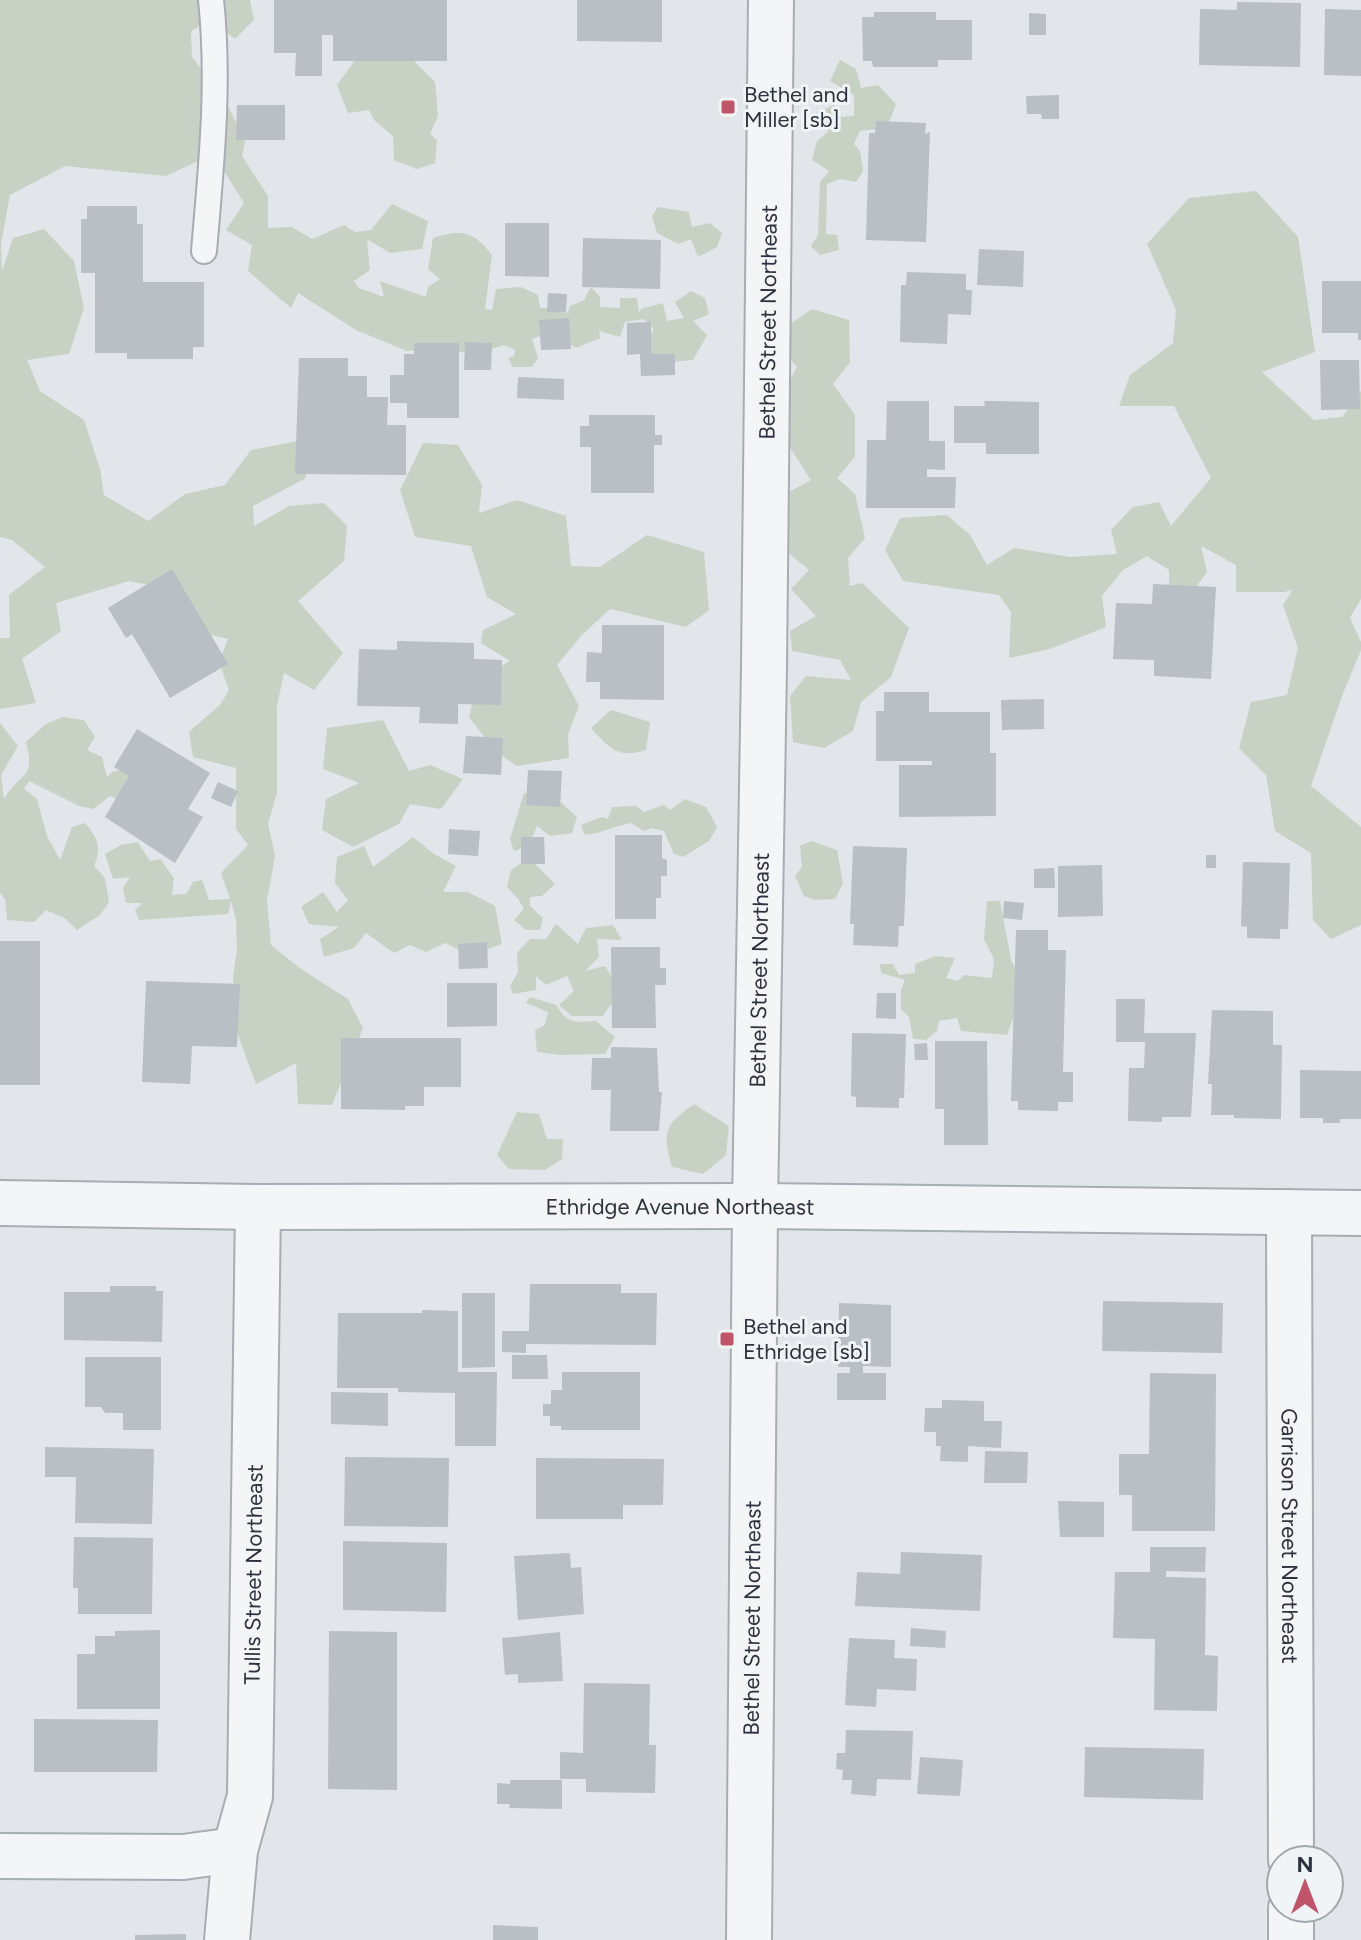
<svg xmlns="http://www.w3.org/2000/svg" width="1361" height="1940" font-family="Figtree,sans-serif">
<style>
.green{fill:#c8d2c4}
.building{fill:#babec5}
.lines{fill:none;stroke-linecap:round;stroke-linejoin:round}
.service-casing{stroke:#a8acb3;stroke-width:28}
.minor-casing{stroke:#a8acb3;stroke-width:48}
.tertiary-casing{stroke:#a8acb3;stroke-width:48}
.service{stroke:#f4f5f7;stroke-width:24}
.minor{stroke:#f4f5f7;stroke-width:44}
.tertiary{stroke:#f4f5f7;stroke-width:44}
.poi-dot{fill:#bf5568;stroke:#f1f4f6;stroke-width:3}
.labels{text-anchor:middle;stroke-width:6;stroke-linejoin:round;paint-order:stroke}
.poi-label{font-size:22px;fill:#2c333f;stroke:#f1f4f6;text-anchor:start}
.street-label{font-size:22px;fill:#2c333f;stroke:#f1f4f6}
</style>
<rect width="100%" height="100%" fill="#e2e5e9"/>
<g class="green">
<path d="M0 0H250L254 20 235 39 210 20 191 31 192 57 223 96 245 141 242 156 268 196V228L292 227 312 239 344 225 355 232 371 230 392 204 428 221 422 249 390 253 367 239 370 270 354 281 359 288 384 297 380 281 426 297 428 287 440 279 428 269 433 238C462 229 473 231 492 255L485 309 492 310 496 289 521 287 538 295 540 308H557L568 313 570 306 584 300 591 287 600 297V307L620 308V298H637L639 313 641 309 663 303 667 321 684 318 675 302 691 291 705 298 709 314 693 321 707 335 693 360 660 363 641 348 654 329 644 319 625 322 620 337 599 331 600 338 576 348 552 332 532 339 538 358 532 367H513L508 358 514 356 515 350 504 345 483 352H453L441 348 407 351 356 330 298 293 291 308 248 271 252 245 226 230 244 203 224 171 196 162 166 176 65 166 10 195 1 244 2 271 13 238 44 229 74 261 84 308 69 354 27 360 40 391 84 420 100 469 104 495 148 521 185 494 225 485 251 450 303 440 306 478 253 506 254 526 289 506 324 503 347 526 344 561 298 601 343 653 314 690 284 673 277 706V793L268 824 275 856 267 900 271 945 301 969 348 999 363 1028 332 1105 298 1104 296 1063 256 1084 238 1035 233 978 237 949 236 920 231 901 228 914 139 920 135 910 142 903H126L123 888 130 877 113 879 105 854 121 845 138 842 150 861 160 859 174 878 172 895 186 894 193 882 202 880 209 900 230 899 221 873 248 845 236 829V768L193 757 189 732 220 705 229 690 219 662 228 639 178 627 175 590 129 581 56 603 61 631 22 659 36 703 0 709V638H10L9 595 45 567 12 540 0 537Z"/>
<path d="M366 45 403 50 435 82 438 116 430 134 437 140 435 163 417 169 394 160 393 136 374 120 369 110 348 113 337 85Z"/>
<path d="M840 60 856 69 861 88 878 85 896 104 887 128 860 131 854 144 860 151 863 171 856 182 840 179 827 184 826 234 837 235 839 250 820 255 811 246 818 235 820 182 829 171 812 160 817 141 829 131 811 124 812 115 834 105 842 117 854 116V95L830 81Z"/>
<path d="M1256 191 1298 237 1315 352 1262 372 1314 420 1342 417 1361 391V599L1350 618 1361 642V650L1342 696 1311 786 1361 827V925L1331 939 1313 920 1311 853 1275 831 1266 775 1239 748 1251 702 1287 695 1298 648 1283 605 1293 589 1285 592H1236V565L1201 546 1207 572 1188 598 1169 601V570L1147 556 1123 570 1102 596 1106 627 1050 649 1009 658 1011 612 999 595 903 581 885 550 900 518 947 515 970 535 987 565 1014 548 1070 557 1117 554 1111 530 1133 507 1159 502 1171 526 1211 478 1174 406H1119L1130 375 1173 343 1176 310 1147 244 1189 198Z"/>
<path d="M658 207 689 212 692 227 710 223 722 233 717 247 698 257 691 239 678 244 657 233 652 216Z"/>
<path d="M812 309 849 320 850 362 833 384 855 415V457L837 478 855 494 865 538 848 558 850 586 862 583 909 628 891 677 861 702 853 731 824 748 793 742 790 696 806 676 851 680 840 660 792 651 790 631 816 616 791 589 809 570 779 545 774 500 811 480 774 423 783 393 797 367 771 337Z"/>
<path d="M423 443 458 445 482 485 479 513 517 500 566 516 571 566 600 567 647 535 704 552 709 610 686 627 610 609 582 635 557 665 579 706 568 734 569 758 517 766 494 750 469 717 478 679 510 661 481 643 483 630 516 614 487 597 471 546 415 537 400 490Z"/>
<path d="M611 710 650 722 646 750C618 759 609 748 591 728Z"/>
<path d="M63 717 84 720 95 737 87 750 102 757 107 777 112 772 132 768 122 800 110 796 93 809 79 806 29 781 24 789 37 799 47 836 60 860 72 827 85 823C98 838 102 848 94 866L105 878 109 902 100 915 77 930 66 919 46 910 34 922 7 920 5 899 0 893V723L18 746 1 775 4 799C21 770 36 781 26 742L46 724Z"/>
<path d="M383 720 409 771 430 765 463 779 441 809 410 804 399 824 353 847 322 830 326 799 359 783 323 769 327 728Z"/>
<path d="M524 793 555 797 577 817 572 833 550 836 537 826 528 847 514 851 510 839Z"/>
<path d="M685 799 706 807 717 827 709 841 683 857 674 854 664 831 652 828 644 831 631 823C615 826 602 833 585 835L581 825 602 817 608 819 612 807 636 806 644 812 664 805 670 810Z"/>
<path d="M413 837 434 854 456 866 443 892H468L495 906 502 944 470 955 445 943 426 952 410 945 394 953 366 933 354 948 324 957 320 939 339 927 309 924 301 907 323 892 337 912 348 900 335 883 337 857 364 846 373 867Z"/>
<path d="M811 841 837 850 843 883 835 899 815 900 804 896 795 876 802 867 800 846Z"/>
<path d="M529 858 555 884 542 896 530 897V906L543 918 540 930H526L514 920 524 909 519 900 507 887 511 870Z"/>
<path d="M987 901H1000L1011 960 1025 986 1007 1035 961 1031 957 1018 939 1021 937 1031 926 1040 913 1039 909 1017 901 1009V990L905 980 881 973 880 964H893L899 975 915 973V964L935 956 955 958 946 978 958 981 964 975 992 978 994 959 984 939Z"/>
<path d="M556 924 578 944 586 928 613 925 622 940 597 939 599 957 585 971 605 966 620 991 603 1016H572L559 1005 574 991 567 976 546 985 536 976V990L513 994 510 986 518 972 517 953 530 939H546Z"/>
<path d="M530 997 556 1005C568 1025 575 1022 596 1021L615 1037 605 1054 560 1055 537 1052 535 1030 545 1025 548 1012 526 1003Z"/>
<path d="M694 1104 729 1126 726 1155 703 1174 672 1167C662 1131 664 1126 694 1104Z"/>
<path d="M517 1112 539 1114 547 1139H563L562 1159 545 1170 509 1169 497 1155Z"/>
</g>
<g class="building">
<path d="M274 0H447V61H333V35H322V76H295L296 53H274Z"/>
<path d="M577 0H662V42L577 41Z"/>
<path d="M1237 2 1301 3 1300 67 1199 65 1200 9 1237 10Z"/>
<path d="M1325 9 1361 10V76L1324 75Z"/>
<path d="M874 12H936V20H972V60H938V67H873L872 61H863L862 17H874Z"/>
<path d="M1029 13 1046 14V35H1029Z"/>
<path d="M1059 95V119H1042L1041 114H1027L1026 96Z"/>
<path d="M237 105H285V140H236Z"/>
<path d="M876 121 926 123 925 134 930 132 926 242 866 240 869 133H875Z"/>
<path d="M87 206H137V224H143V282H204V347H193V359H127V353H95V273H81V219H87Z"/>
<path d="M505 223H549V277L505 276Z"/>
<path d="M583 238 661 240 660 289 582 287Z"/>
<path d="M979 249 1024 251 1023 287 977 285Z"/>
<path d="M907 272 966 274V290H972L971 315 948 314 947 344 900 342 901 285H906Z"/>
<path d="M1322 281H1361V340H1358V333H1322Z"/>
<path d="M548 293 567 294 566 312H547Z"/>
<path d="M569 318 571 349 541 350 539 320Z"/>
<path d="M651 322V354H675V375L641 376 640 354 627 355V323Z"/>
<path d="M465 342 492 343 491 370H464Z"/>
<path d="M414 343H459V418H407V403H390V375H404V354H414Z"/>
<path d="M299 358H348V376H367V397H388L387 425H406V475L295 474Z"/>
<path d="M1320 360H1359L1360 409 1321 410Z"/>
<path d="M518 377 564 379V400L517 398Z"/>
<path d="M887 401H929V441H945V470L927 469V477H956L955 508H866L867 440H886Z"/>
<path d="M984 401 1039 402V454H986V443H954V406H985Z"/>
<path d="M589 415H655V435H662V445H654V493H591V447H580V426H589Z"/>
<path d="M172 569 228 664 170 698 132 634 126 638 108 608Z"/>
<path d="M1153 584 1216 587 1211 679 1154 676V660L1113 659 1116 603 1152 604Z"/>
<path d="M602 625H664V700L600 699V682H586L587 652 602 653Z"/>
<path d="M397 641 474 643V659L502 660 501 705 458 704V724L419 723 420 707 357 706 359 649 397 650Z"/>
<path d="M884 692H929V712H990V753H996V816L899 817V765H932V761H876V711H884Z"/>
<path d="M1044 699V729L1002 730 1001 700Z"/>
<path d="M137 729 210 773 188 809 203 817 175 863 105 817 129 776 114 767Z"/>
<path d="M466 736 503 738 501 775 463 773Z"/>
<path d="M528 770 562 771 560 807 526 805Z"/>
<path d="M218 782 238 791 231 807 211 798Z"/>
<path d="M449 829 480 831 478 856 448 854Z"/>
<path d="M615 835H662V858L667 860V876H661V898H656V919H615Z"/>
<path d="M521 837H544L545 864H521Z"/>
<path d="M853 846 907 848 904 926H899L898 947 853 945 854 924H850Z"/>
<rect x="1206" y="855" width="10" height="13"/>
<path d="M1243 862 1290 863 1288 929H1280V939L1247 938V927L1241 926Z"/>
<path d="M1102 865 1103 916 1058 917V866Z"/>
<path d="M1054 868 1055 888H1034V869Z"/>
<path d="M1004 901 1024 903 1022 920 1003 918Z"/>
<path d="M1016 930H1048V950H1066L1063 1072H1073V1102H1058V1111L1018 1110V1101H1011Z"/>
<rect x="0" y="941" width="40" height="144"/>
<path d="M487 942 488 968 459 969 458 944Z"/>
<path d="M611 947H660V968H666V985H655L656 1028H612Z"/>
<path d="M146 981 240 984 237 1047 192 1046 190 1084 142 1082Z"/>
<path d="M447 983H497V1026L447 1027Z"/>
<path d="M877 993H896V1019L876 1018Z"/>
<path d="M1116 999H1145L1144 1033H1196L1191 1117H1162V1122L1128 1121 1129 1068H1144L1145 1042H1116Z"/>
<path d="M1212 1010 1273 1011V1045H1282L1281 1119 1234 1118V1115H1211L1212 1084H1208Z"/>
<path d="M852 1033 906 1034 904 1098H899V1108L856 1107V1097L851 1096Z"/>
<path d="M341 1038H461V1087H424V1106H405V1110L341 1109Z"/>
<path d="M935 1041H987L988 1145H944V1109H935Z"/>
<path d="M927 1043 928 1060H915L914 1044Z"/>
<path d="M611 1047 657 1048 659 1092H662L659 1131H610L611 1090H591L592 1058H611Z"/>
<path d="M1300 1070 1361 1071V1119H1340V1123H1323V1118H1300Z"/>
<path d="M530 1284H621V1293H657L656 1345 526 1344V1353L502 1352V1331H529Z"/>
<path d="M110 1286H156V1291H163L162 1342 64 1340V1292H110Z"/>
<path d="M462 1293H495V1367L462 1368Z"/>
<path d="M1103 1301 1223 1303 1222 1353 1102 1351Z"/>
<path d="M839 1303 891 1305V1367L863 1366V1373H886V1400H837V1373H850V1367H838Z"/>
<path d="M422 1310 458 1311V1372H497L496 1446H455V1393L398 1392V1388H337L338 1313H422Z"/>
<path d="M512 1355H547L548 1379H512Z"/>
<path d="M85 1357H161V1430H123V1413H105L101 1407H85Z"/>
<path d="M562 1372H640V1430H561V1426H550V1416H543V1404H551V1390H562Z"/>
<path d="M1150 1373 1216 1374 1215 1531H1132V1495H1119V1454H1149Z"/>
<path d="M331 1392 388 1393V1426L331 1424Z"/>
<path d="M942 1400 984 1401V1421H1002L1001 1448 968 1446V1462L940 1461 941 1446H936V1432H924L925 1408H942Z"/>
<path d="M45 1447 154 1449 152 1524 75 1523 76 1477H45Z"/>
<path d="M985 1451 1028 1452 1027 1483H984Z"/>
<path d="M345 1457 449 1458 448 1527 344 1526Z"/>
<path d="M536 1458 664 1459 663 1505H623V1519H536Z"/>
<path d="M1058 1501 1104 1502V1537H1060Z"/>
<path d="M74 1537 153 1538 152 1614H78V1588H73Z"/>
<path d="M343 1541 447 1543 446 1612 343 1610Z"/>
<path d="M1150 1547H1206L1205 1572 1166 1571V1577L1206 1578 1205 1655 1218 1656 1217 1711 1154 1710 1155 1639 1113 1638 1115 1572H1150Z"/>
<path d="M901 1552 982 1555 980 1611 855 1606 857 1572 900 1574Z"/>
<path d="M570 1553 571 1568 581 1567 584 1614 518 1620 514 1556Z"/>
<path d="M911 1628 946 1631 945 1648 910 1646Z"/>
<path d="M160 1630V1709H77V1654H95V1636H115V1631Z"/>
<path d="M329 1631 397 1632V1790L328 1789Z"/>
<path d="M560 1632 563 1681 518 1683V1674L505 1675 502 1638Z"/>
<path d="M849 1638 895 1640 894 1658 917 1659 916 1691 877 1689 876 1707 845 1705Z"/>
<path d="M584 1683 650 1684 649 1745H656L655 1793 586 1792V1779H560V1752L583 1753Z"/>
<path d="M34 1719 158 1720 157 1772H34Z"/>
<path d="M846 1730 913 1731 911 1780 877 1779 876 1796 851 1794 852 1780H842L843 1770 836 1769 837 1753H845Z"/>
<path d="M1085 1747 1204 1749 1203 1800 1084 1797Z"/>
<path d="M920 1757 963 1760 960 1796 917 1794Z"/>
<path d="M510 1780H562V1809L509 1808 510 1804H497V1783L510 1784Z"/>
<path d="M493 1925 538 1927V1940H493Z"/>
<path d="M186 1934V1940H135V1935Z"/>
</g>
<g class="lines">
<g class="service-casing">
<path id="service" d="M204 251C211 168 220 84 211 0"/>
</g>
<g class="minor-casing">
<g id="minor">
<path id="s1" d="M0 1203 258 1207 755 1206 1361 1213"/>
<path id="s2" d="M1289 1212 1291 1860"/>
<path d="M0 1856 183 1857 235 1850"/>
<path id="s3" d="M227 1940 235 1850 250 1796 258 1207"/>
<path d="M1291 1940V1908"/>
</g>
</g>
<g class="tertiary-casing">
<g id="tertiary">
<path id="s4" d="M749 1940 755 1206 764 667 771 0"/>
</g>
</g>
<use href="#service" class="service"/>
<use href="#minor" class="minor"/>
<use href="#tertiary" class="tertiary"/>
</g>
<g class="poi-dot">
<rect x="720" y="99" width="16" height="16" rx="4"/>
<rect x="719" y="1331" width="16" height="16" rx="4"/>
</g>
<g class="labels">
<g class="poi-label">
<text x="744" y="102">Bethel and<tspan x="744" dy="25">Miller [sb]</tspan></text>
<text x="743" y="1334">Bethel and<tspan x="743" dy="25">Ethridge [sb]</tspan></text>
</g>
<g class="street-label">
<text dy="8" stroke="none"><textPath href="#s4" startOffset="1618">Bethel Street Northeast</textPath></text>
<text dy="8" stroke="none"><textPath href="#s4" startOffset="970">Bethel Street Northeast</textPath></text>
<text dy="8" stroke="none"><textPath href="#s1" startOffset="680">Ethridge Avenue Northeast</textPath></text>
<text dy="8" stroke="none"><textPath href="#s2" startOffset="324">Garrison Street Northeast</textPath></text>
<text dy="8" stroke="none"><textPath href="#s3" startOffset="368">Tullis Street Northeast</textPath></text>
<text dy="8" stroke="none"><textPath href="#s4" startOffset="322">Bethel Street Northeast</textPath></text>
</g>
</g>
<g transform="translate(1305 1884)"><circle r="38" fill="#f1f4f6" stroke="#a2a7ad" stroke-width="2"/>
<path d="M0-6L14 30L0 20L-14 30Z" fill="#bf5568"/>
<text y="-12" font-size="22" font-weight="bold" text-anchor="middle" fill="#2c333f">N</text>
</g>
</svg>
